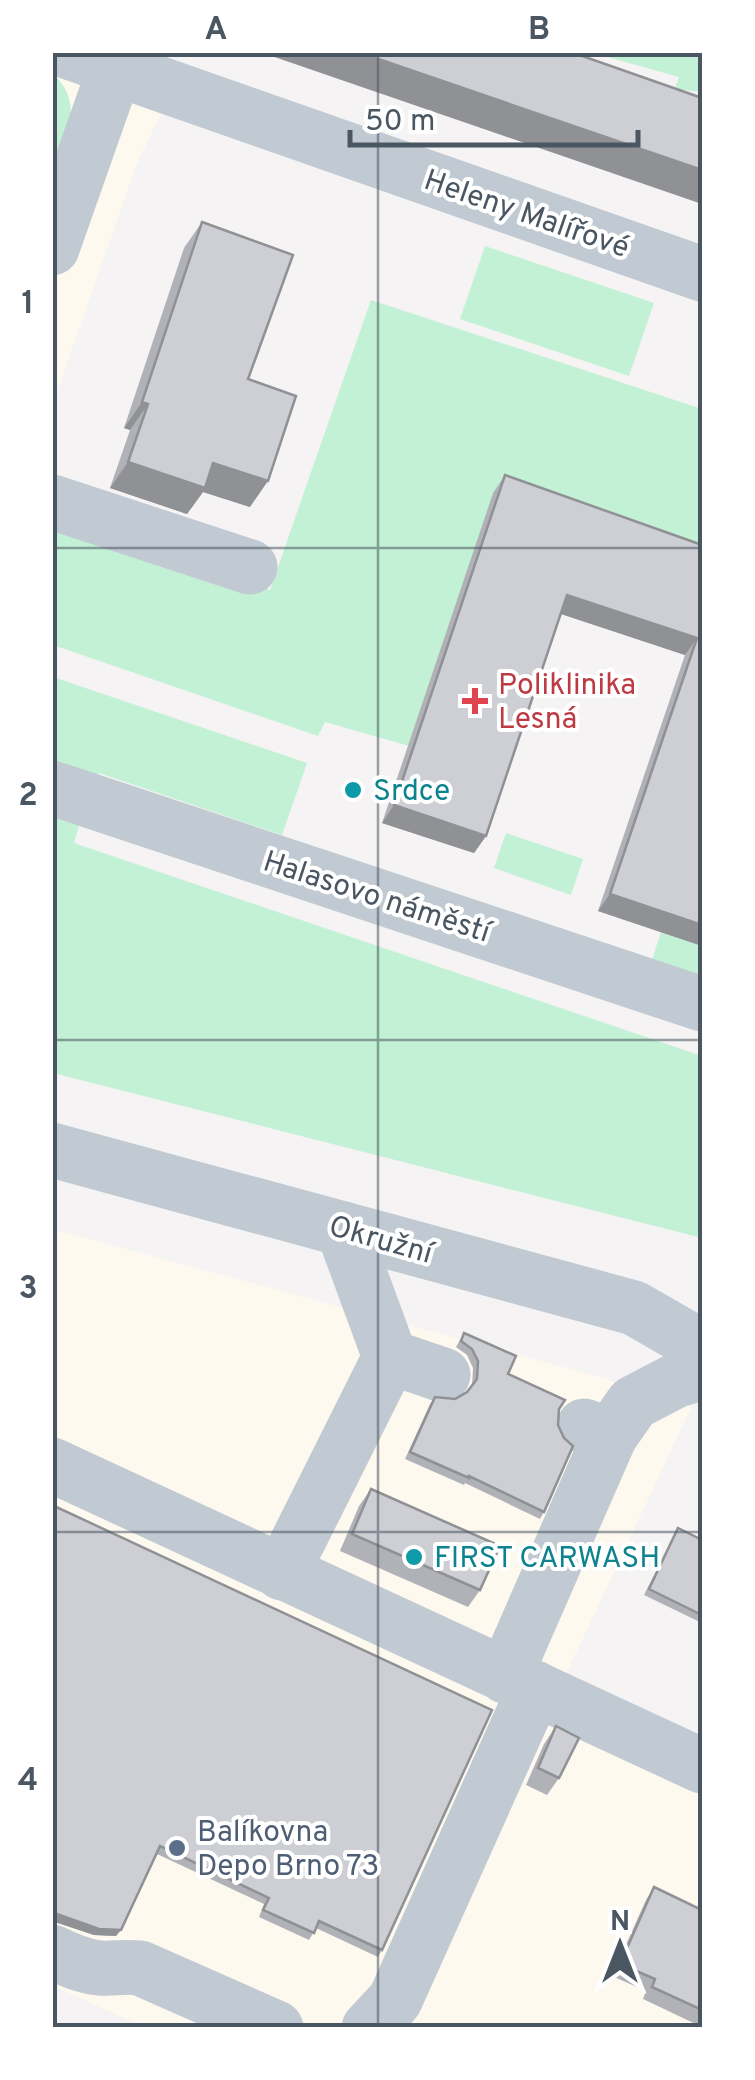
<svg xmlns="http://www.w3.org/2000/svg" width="755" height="2080" font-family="Overpass,sans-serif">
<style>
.commercial{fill:#fdf9ef}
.green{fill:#c3f1d5}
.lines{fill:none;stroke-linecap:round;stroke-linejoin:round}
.minor{stroke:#c1cad2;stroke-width:55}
.wall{fill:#b0b2b7}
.shaded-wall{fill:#909195}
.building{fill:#cdcfd5;stroke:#909195;stroke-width:2.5}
.grid{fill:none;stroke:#4a5661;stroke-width:2.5;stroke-opacity:0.55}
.health-dot{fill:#e0444e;stroke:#fff;stroke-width:4}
.culture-dot{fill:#0f9aa8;stroke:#fff;stroke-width:4}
.service-dot{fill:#5c6f8a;stroke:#fff;stroke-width:4}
.labels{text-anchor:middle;stroke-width:8;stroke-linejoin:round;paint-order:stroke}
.street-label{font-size:30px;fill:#4a5661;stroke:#fff}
.health-label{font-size:30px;fill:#be3a42;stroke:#fff;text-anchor:start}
.culture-label{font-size:30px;fill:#0d838f;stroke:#fff;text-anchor:start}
.service-label{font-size:30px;fill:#4e5e75;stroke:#fff;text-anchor:start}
.neatline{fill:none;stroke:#4a5661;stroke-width:4}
.grid-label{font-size:32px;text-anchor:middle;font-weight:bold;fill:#4a5661}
</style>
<rect width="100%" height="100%" fill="#f5f3f3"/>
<g class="commercial">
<path d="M53 74 161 114 137 164 53 403Z"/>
<path d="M52 1229 604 1378 691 1408 547 1715 702 1785V2027H144L53 1986Z"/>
</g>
<g class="green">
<path d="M593 53H702V92L675 89 679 77Z"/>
<path d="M53 74C87 105 64 140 53 177Z"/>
<path d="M485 246 654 303 629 376 460 319Z"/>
<path d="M371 300 702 409V566L493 493 409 746 325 722 318 736 53 645V517L270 590Z"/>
<path d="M53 677 307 763 282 835 99 773 92 783 53 769Z"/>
<path d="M52 802 83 812 74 843 702 1056V1238L53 1073Z"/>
<path d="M506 833 583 859 571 895 494 868Z"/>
<path d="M661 932 702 946V986L649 969Z"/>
</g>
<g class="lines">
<g class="minor">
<path d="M69 52 702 274"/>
<path d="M52 248 115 69"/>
<path d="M52 502 250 567"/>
<path d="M52 788 702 1004"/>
<path d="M52 1150 634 1308 702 1347"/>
<path d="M343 1229 390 1357 443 1375"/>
<path d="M584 1426 610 1436 633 1403 677 1380 702 1373"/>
<path d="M52 1465 702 1766"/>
<path d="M282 1573 390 1357"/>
<path d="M505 1676 610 1436"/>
<path d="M52 1952C67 1959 82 1966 99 1968 112 1969 126 1966 140 1968L276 2028"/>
<path d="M369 2028 395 2000 535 1688"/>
</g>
</g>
<g class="wall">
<path d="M202 222 248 379 250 507 203 492 187 514 110 488 130 430 124 428 184 248Z"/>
<path d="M505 475 702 545V946L598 911 685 655 561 614 486 836 474 853 382 823 493 493Z"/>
<path d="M464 1333 508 1374 559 1409 544 1512 540 1519 465 1483 464 1485 405 1459 430 1404 435 1397 455 1399 467 1392 472 1386 473 1368 467 1355 456 1347Z"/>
<path d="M371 1489 480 1590 468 1607 340 1551 359 1506Z"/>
<path d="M52 1505 382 1950 378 1957 316 1928 309 1940 259 1917 264 1904 157 1854 116 1936 94 1935 52 1921Z"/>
<path d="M678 1528 702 1540V1623L644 1595Z"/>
<path d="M556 1726 559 1778 547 1795 526 1785 544 1744Z"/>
<path d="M654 1887 702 1910V2027L643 1999 646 1991 612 1976 646 1900Z"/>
</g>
<g class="shaded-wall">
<path d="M260 52H358L702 170V204Z"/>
<path d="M142 402 148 404 130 430 124 428Z"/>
<path d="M128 462 213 463 268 481 250 507 203 492 187 514 110 488Z"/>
<path d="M567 595 697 638 685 655 555 612Z"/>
<path d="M394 805 486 836 474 853 382 823Z"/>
<path d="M610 894 702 925V946L598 911Z"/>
<path d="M54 1913 121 1930 116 1936 94 1935 52 1921Z"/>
</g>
<g class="building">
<path d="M358 52H571L702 98V170Z"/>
<path d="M202 222 293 255 248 379 296 396 268 481 213 463 205 488 128 462 148 404 142 402Z"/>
<path d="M505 475 702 545V925L610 894 697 638 567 595 486 836 394 805Z"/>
<path d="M464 1333 516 1356 508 1374 565 1400 559 1409 558 1425 564 1438 573 1446 544 1512 469 1476V1478L410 1452 435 1397 455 1399 467 1392 477 1379 478 1361 472 1349 461 1341Z"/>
<path d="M371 1489 500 1546 480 1590 352 1534Z"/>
<path d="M52 1505 492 1710 382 1950 319 1921 314 1933 263 1910 269 1898 160 1846 121 1930 99 1929 54 1913 52 1910Z"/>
<path d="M678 1528 702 1540V1615L649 1589Z"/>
<path d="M556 1726 579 1738 559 1778 538 1768Z"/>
<path d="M654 1887 702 1910V2010L652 1987 655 1979 620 1964Z"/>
</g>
<path class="grid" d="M378 52V2028M52 548H702M52 1040H702M52 1532H702"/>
<path class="health-dot" d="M470 686h10v10h10v10h-10v10h-10v-10h-10v-10h10z"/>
<g class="culture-dot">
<circle cx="353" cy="790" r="10"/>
<circle cx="414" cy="1557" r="10"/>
</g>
<circle class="service-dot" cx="177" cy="1848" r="10"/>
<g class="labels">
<g class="street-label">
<text transform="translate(527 213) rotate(19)" y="10">Heleny Malířové</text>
<text transform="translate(377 896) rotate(18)" y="10">Halasovo náměstí</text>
<text transform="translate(381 1239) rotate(16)" y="10">Okružní</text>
</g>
<g class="health-label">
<text x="498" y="694">Poliklinika<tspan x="498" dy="34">Lesná</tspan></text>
</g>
<g class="culture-label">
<text x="373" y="800">Srdce</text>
<text x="434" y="1567">FIRST CARWASH</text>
</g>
<g class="service-label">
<text x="197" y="1841">Balíkovna<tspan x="197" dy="34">Depo Brno 73</tspan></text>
</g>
</g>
<rect width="755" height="2080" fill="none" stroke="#ffffff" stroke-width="110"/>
<g transform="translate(620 1945)" stroke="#ffffff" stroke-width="8" paint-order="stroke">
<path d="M0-8L18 38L0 25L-18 38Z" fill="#4a5661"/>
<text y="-15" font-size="28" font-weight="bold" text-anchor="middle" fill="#4a5661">N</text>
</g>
<path d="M350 130v15h288v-15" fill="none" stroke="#4a5661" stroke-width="5"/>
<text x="365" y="130" font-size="30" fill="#4a5661" stroke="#ffffff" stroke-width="8" paint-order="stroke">50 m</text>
<rect x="55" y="55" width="645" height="1970" class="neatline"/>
<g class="grid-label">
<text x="216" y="39">A</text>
<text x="539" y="39">B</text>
<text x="28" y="313">1</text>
<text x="28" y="805">2</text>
<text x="28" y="1298">3</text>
<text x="28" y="1790">4</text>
</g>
</svg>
